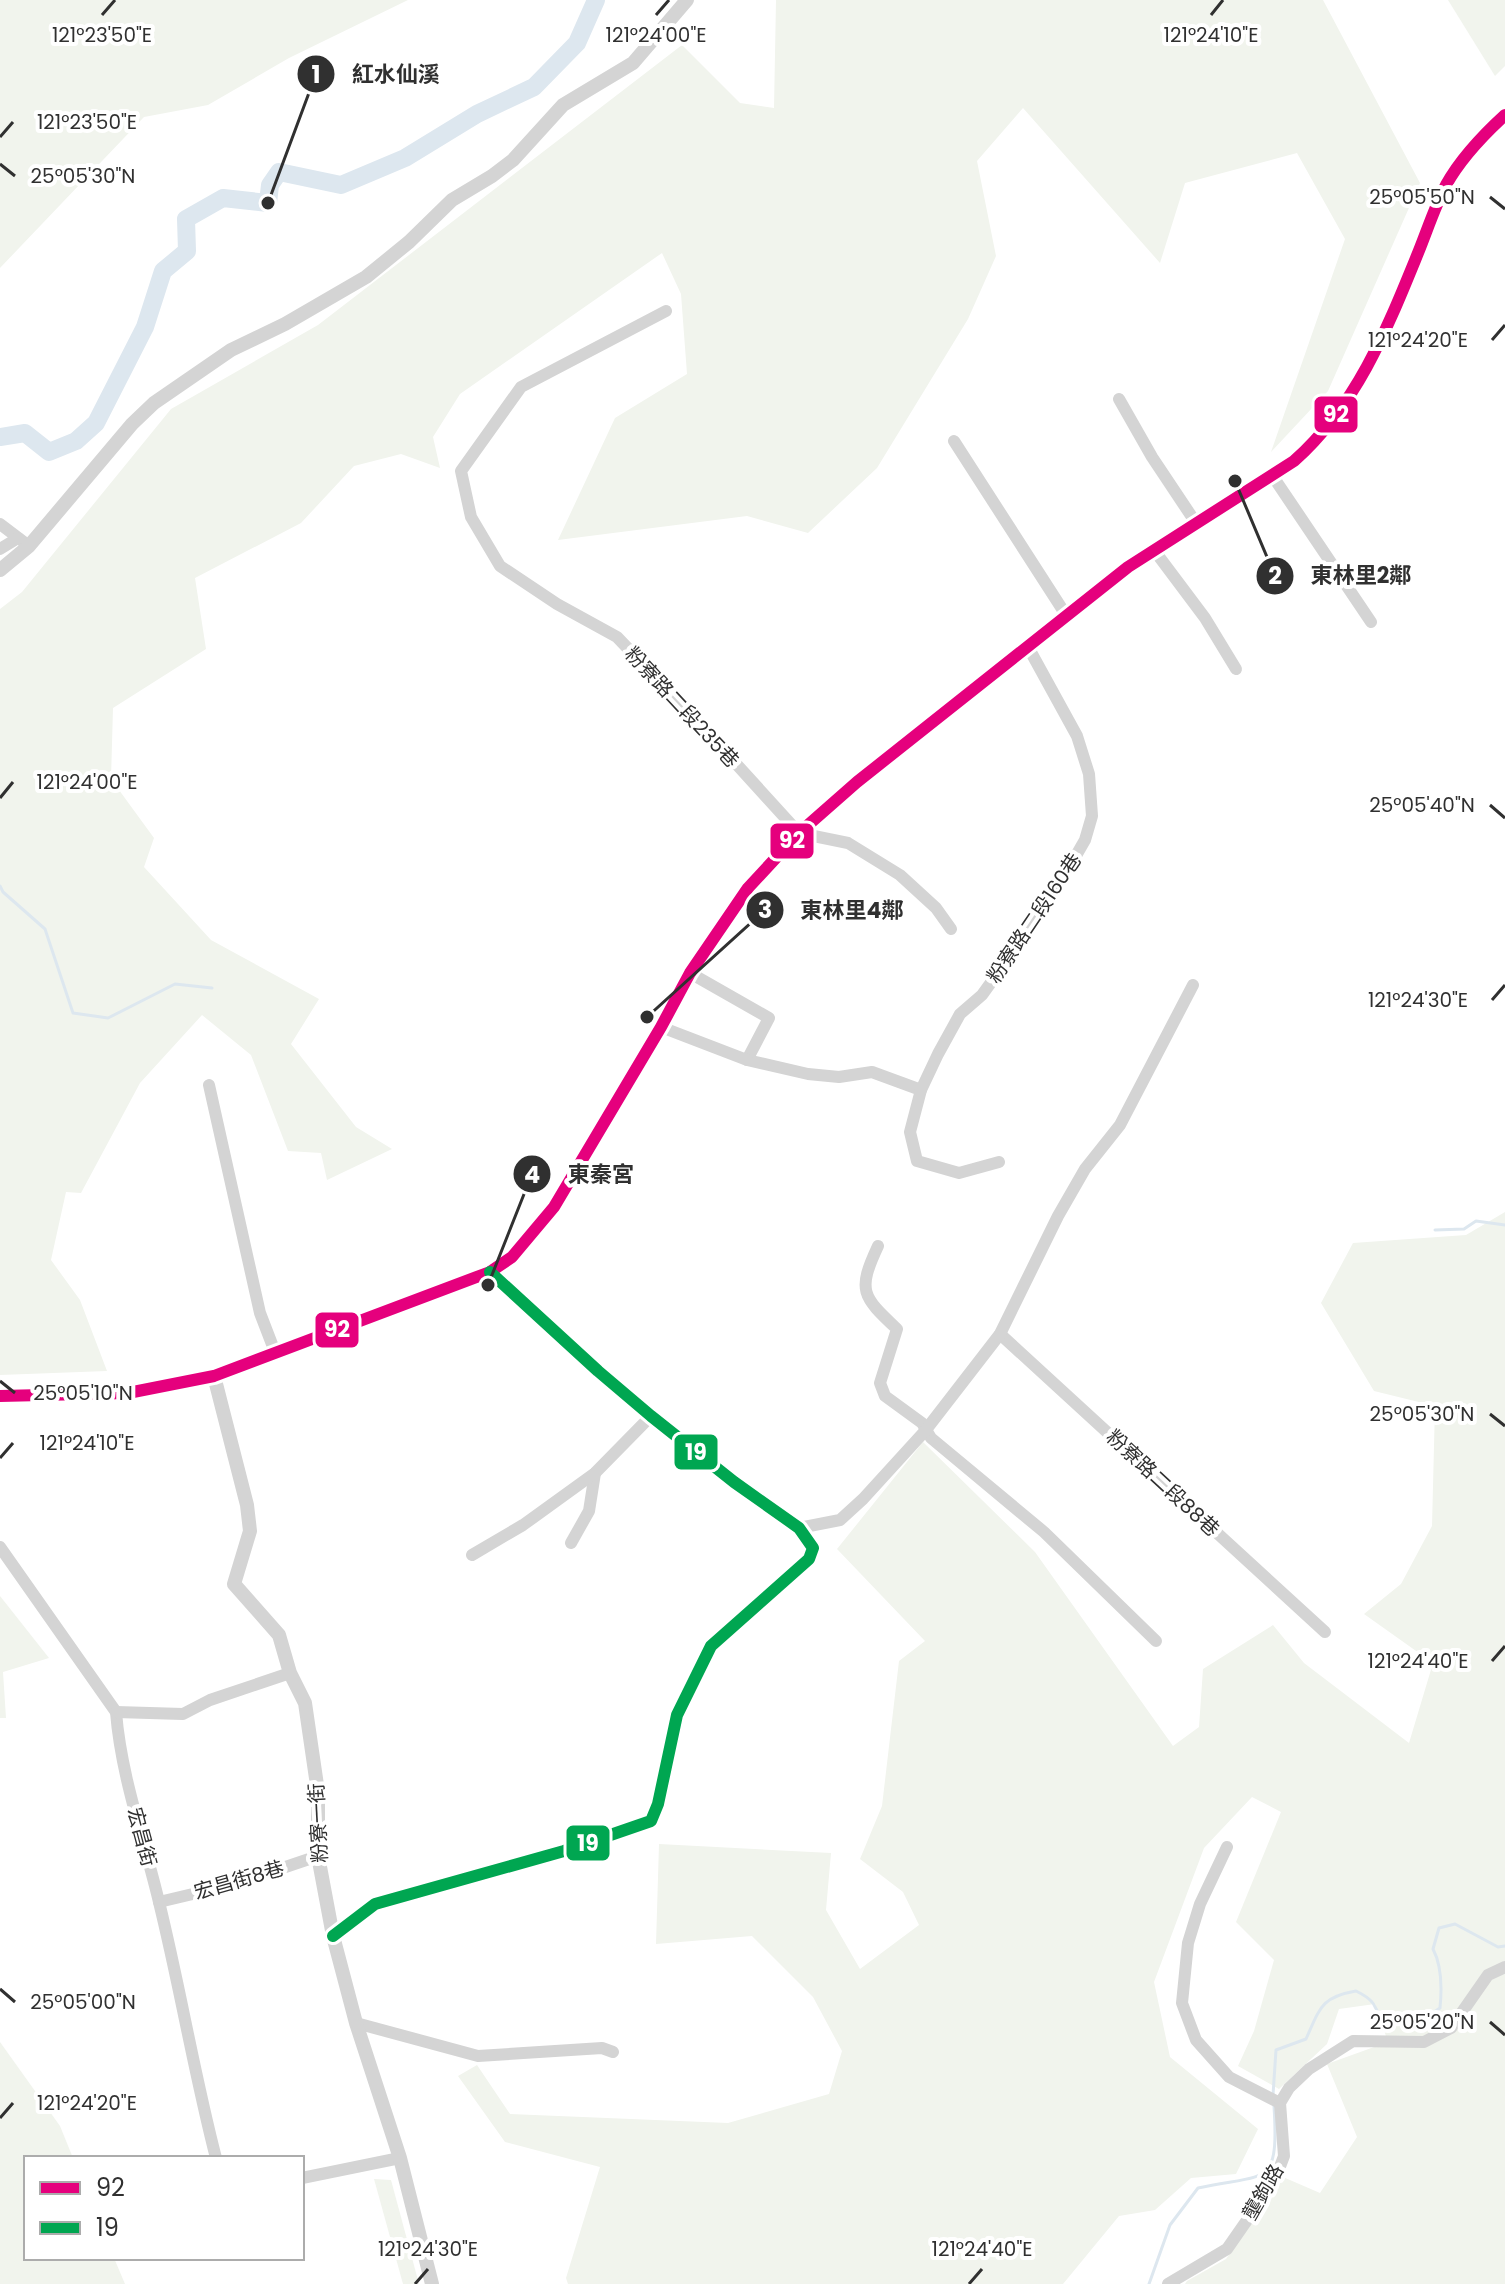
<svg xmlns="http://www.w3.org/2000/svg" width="1505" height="2284" font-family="Poppins,'Noto Sans TC',sans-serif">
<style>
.green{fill:#f1f4ed}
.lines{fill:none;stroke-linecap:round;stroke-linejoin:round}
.stream{stroke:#dde7ef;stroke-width:3}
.river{stroke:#dde7ef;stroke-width:18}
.minor{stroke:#d4d4d4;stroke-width:12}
.tertiary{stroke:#d4d4d4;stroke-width:14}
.secondary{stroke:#cecece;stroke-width:16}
.bus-1-casing{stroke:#fff;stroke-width:18}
.bus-2-casing{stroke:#fff;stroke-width:18}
.bus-1{stroke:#e5007d;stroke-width:12}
.bus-2{stroke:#00a651;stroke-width:12}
.ticks{fill:none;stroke:#303030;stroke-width:3}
.labels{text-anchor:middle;stroke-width:8;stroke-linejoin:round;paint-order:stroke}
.street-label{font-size:20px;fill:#303030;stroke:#fff}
.ticks-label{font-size:20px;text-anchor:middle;fill:#303030;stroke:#fff;stroke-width:8;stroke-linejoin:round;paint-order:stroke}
.leader{fill:none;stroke:#303030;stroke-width:3}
.callout-dot{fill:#303030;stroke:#fff;stroke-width:3}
.mark-label{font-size:24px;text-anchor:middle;font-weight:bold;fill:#fff}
.callout-label{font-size:22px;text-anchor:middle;font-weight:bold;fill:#303030;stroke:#fff;stroke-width:8;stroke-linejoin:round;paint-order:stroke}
.line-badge{stroke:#fff;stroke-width:3}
.badge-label{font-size:22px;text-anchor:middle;font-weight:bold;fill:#fff}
</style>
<rect width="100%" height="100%" fill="#fff"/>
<g class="green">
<path d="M0 0H408L289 58 208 105 144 117 0 268Z"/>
<path d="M776 0H1323L1420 183 1328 391 1271 452 1345 239 1297 153 1185 183 1160 263 1023 108 977 161 996 256 968 319 877 468 808 533 747 516 558 540 615 418 687 374 681 294 662 253 460 394 433 437 440 468 401 454 354 466 301 523 195 578 206 649 113 708 111 779 154 838 144 867 211 940 319 999 291 1044 356 1127 392 1149 327 1180 321 1153 288 1151 251 1055 202 1015 140 1083 81 1193 66 1192 51 1260 80 1300 107 1371 0 1375V609L22 592 171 409 318 325 682 45 740 103 774 108Z"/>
<path d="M1448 0H1505V66L1495 76Z"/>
<path d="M1505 1212V2284H1185L1187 2281 1226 2259 1283 2177 1320 2193 1357 2137 1327 2064 1388 2042 1375 2004 1339 2009 1327 2044 1279 2089 1238 2066 1254 2031 1274 1960 1236 1922 1281 1812 1252 1797 1204 1848 1154 1982 1170 2057 1258 2129 1236 2174 1191 2178 1155 2210 1119 2216 1063 2284H568L566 2278 600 2167 505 2142 458 2076 477 2065 510 2114 728 2123 829 2094 842 2051 813 1997 752 1936 656 1944 659 1844 831 1853 826 1910 860 1969 919 1925 903 1892 860 1859 882 1806 899 1661 925 1641 837 1549 923 1442 1035 1552 1173 1746 1199 1727 1203 1669 1273 1625 1304 1663 1409 1743 1433 1663 1364 1614 1401 1584 1432 1526 1435 1406 1374 1391 1321 1303 1353 1243 1466 1235Z"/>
<path d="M0 1596 49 1658 3 1672 6 1718H0Z"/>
<path d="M0 2042 60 2126 73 2158H26V2258H114L125 2284H0Z"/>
<path d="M374 2179 391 2180 419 2284H403Z"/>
</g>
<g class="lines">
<g class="stream">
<path d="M0 886 3 892 45 929 73 1013 108 1018 175 984 212 988"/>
<path d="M1435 1230 1464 1229 1476 1221 1505 1225"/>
<path d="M1273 2095 1276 2050 1306 2039C1320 2008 1321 1997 1356 1991 1362 1994 1368 1997 1372 2002 1375 2005 1376 2011 1379 2013 1398 2029 1423 2021 1440 2008 1442 1988 1442 1966 1433 1949L1439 1928 1455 1924 1498 1947 1505 1946"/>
<path d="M1149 2284 1170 2225 1198 2188C1267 2173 1279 2189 1274 2106"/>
</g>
<path class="river" d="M0 437 25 433 49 452 76 441 96 423 145 327 163 271 187 251 186 219 223 198 268 203 270 185 279 172 341 185 405 158 477 114 534 87 577 43 596 0"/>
<g class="minor">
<path d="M666 311 521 387 461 471 471 517 500 566 557 604 617 637 699 723 799 833 848 843 900 875 936 908 951 929"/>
<path d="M1119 399 1152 457 1196 523"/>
<path d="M954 441 1066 615"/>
<path d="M1272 475 1371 622"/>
<path d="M0 524 29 546"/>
<path d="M0 549 18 538"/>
<path d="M1154 550 1205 618 1236 669"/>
<path d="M690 973 769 1018 747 1060 808 1074 839 1077 872 1072 921 1090"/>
<path d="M661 1027 747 1060"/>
<path d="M209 1085 260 1313 275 1352"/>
<path d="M999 1162 959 1173 917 1161 910 1132 921 1090 938 1054 960 1014 982 995 1051 899 1085 840 1092 816 1089 774 1077 736 1027 645"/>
<path d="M878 1246C857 1291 862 1296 897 1329L880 1383 885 1396 922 1423 931 1438 1044 1532 1156 1641"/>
<path d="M1000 1334 1325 1632"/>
<path d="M799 1528 840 1520 863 1499 925 1431 1000 1334 1058 1216 1085 1169 1120 1125 1193 985"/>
<path d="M571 1543 589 1511 595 1473"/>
<path d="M0 1547 116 1712C121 1776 144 1839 159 1902 180 1987 194 2073 216 2158"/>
<path d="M472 1555 523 1525 595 1473 651 1416"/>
<path d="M116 1712 183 1714 210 1700 290 1673"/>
<path d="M1227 1847 1200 1904 1188 1943 1182 2003 1196 2040 1229 2077 1280 2103"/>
<path d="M159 1902 235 1884 318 1856"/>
<path d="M333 1936 375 1904 564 1851 651 1821 658 1804 677 1715 711 1646 809 1559 813 1548 799 1528 734 1482 651 1416 598 1371 490 1272"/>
<path d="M356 2023 478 2056 602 2048 613 2052"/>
<path d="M302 2178 400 2158"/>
<path d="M1168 2284 1227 2249 1275 2180 1284 2156 1280 2103 1289 2088 1309 2069 1353 2041 1424 2042 1451 2028 1488 1975 1505 1967"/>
</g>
<g class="tertiary">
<path d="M0 570 29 546 132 424 154 403 231 350 285 324 366 277 409 242 452 200 492 176 513 160 563 105 633 63 687 0"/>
<path d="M214 1376 247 1505 250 1531 234 1584 279 1635 290 1673 305 1703 318 1792V1856L333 1936 356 2023 400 2158 432 2284"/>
</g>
<path class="secondary" d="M0 1396 128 1393 214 1376 490 1272 512 1257 554 1207 661 1027 690 973 748 888 799 833 857 782 1128 567 1294 461C1357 405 1387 329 1418 253 1427 231 1435 206 1446 185 1461 158 1482 136 1505 115"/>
<g class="bus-1-casing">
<path id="bus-1" d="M0 1396 128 1393 214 1376 490 1272 512 1257 554 1207 661 1027 690 973 748 888 799 833 857 782 1128 567 1294 461C1357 405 1387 329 1418 253 1427 231 1435 206 1446 185 1461 158 1482 136 1505 115"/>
</g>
<g class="bus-2-casing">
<path id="bus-2" d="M333 1936 375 1904 564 1851 651 1821 658 1804 677 1715 711 1646 809 1559 813 1548 799 1528 734 1482 651 1416 598 1371 490 1272"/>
</g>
<use href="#bus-1" class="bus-1"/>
<use href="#bus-2" class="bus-2"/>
</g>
<path class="ticks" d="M102 15 115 0M656 15 669 0M1211 15 1223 0M0 137 13 122M0 164 15 176M1490 197 1505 209M1492 340 1505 325M0 798 13 782M1490 805 1505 818M1492 1000 1505 985M0 1381 15 1393M1490 1414 1505 1426M0 1458 13 1443M1492 1661 1505 1646M0 1989 15 2002M1490 2022 1505 2035M0 2118 13 2103M415 2284 428 2269M969 2284 982 2269"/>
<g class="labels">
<g class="street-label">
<text transform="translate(682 707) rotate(47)" y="7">粉寮路二段235巷</text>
<text transform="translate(1034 918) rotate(-56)" y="7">粉寮路二段160巷</text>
<text transform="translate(1163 1483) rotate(43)" y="7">粉寮路二段88巷</text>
<text transform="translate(318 1823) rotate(-93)" y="7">粉寮一街</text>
<text transform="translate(142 1837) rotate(75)" y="7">宏昌街</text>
<text transform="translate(239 1880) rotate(-16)" y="7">宏昌街8巷</text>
<text transform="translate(1263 2192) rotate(-60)" y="7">壟鉤路</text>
</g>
</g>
<g class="ticks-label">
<text x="102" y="42">121°23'50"E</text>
<text x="656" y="42">121°24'00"E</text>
<text x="1211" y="42">121°24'10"E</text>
<text x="87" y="129">121°23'50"E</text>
<text x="83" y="183">25°05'30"N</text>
<text x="1422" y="204">25°05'50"N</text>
<text x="1418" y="347">121°24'20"E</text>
<text x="87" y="789">121°24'00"E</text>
<text x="1422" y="812">25°05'40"N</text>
<text x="1418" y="1007">121°24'30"E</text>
<text x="83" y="1400">25°05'10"N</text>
<text x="1422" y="1421">25°05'30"N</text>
<text x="87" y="1450">121°24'10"E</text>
<text x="1418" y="1668">121°24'40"E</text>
<text x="83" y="2009">25°05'00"N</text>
<text x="1422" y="2029">25°05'20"N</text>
<text x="87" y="2110">121°24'20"E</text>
<text x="428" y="2256">121°24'30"E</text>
<text x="982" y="2256">121°24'40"E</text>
</g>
<path class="leader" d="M268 203L316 74M1235 481L1275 576M647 1017L765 910M488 1285L532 1174"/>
<g class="callout-dot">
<circle cx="268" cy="203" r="8"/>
<circle cx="1235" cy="481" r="8"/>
<circle cx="647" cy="1017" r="8"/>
<circle cx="488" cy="1285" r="8"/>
<circle cx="316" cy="74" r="20"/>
<circle cx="1275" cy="576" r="20"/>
<circle cx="765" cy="910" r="20"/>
<circle cx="532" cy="1174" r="20"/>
</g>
<g class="mark-label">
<text x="316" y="83">1</text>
<text x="1275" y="584">2</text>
<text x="765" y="918">3</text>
<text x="532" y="1183">4</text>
</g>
<g class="callout-label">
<text x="396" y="82">紅水仙溪</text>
<text x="1361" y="583">東林里2鄰</text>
<text x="852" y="918">東林里4鄰</text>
<text x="601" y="1182">東秦宮</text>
</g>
<g class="line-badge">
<rect x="1313" y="395" width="46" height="39" rx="8" fill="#e5007d"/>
<rect x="769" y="822" width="46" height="38" rx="8" fill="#e5007d"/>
<rect x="314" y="1311" width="46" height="38" rx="8" fill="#e5007d"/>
<rect x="673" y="1433" width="46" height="38" rx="8" fill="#00a651"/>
<rect x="565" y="1824" width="46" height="38" rx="8" fill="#00a651"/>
</g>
<g class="badge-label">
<text x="1336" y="422">92</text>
<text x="792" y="848">92</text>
<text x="337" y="1337">92</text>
<text x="696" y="1460">19</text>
<text x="588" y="1851">19</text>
</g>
<rect x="24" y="2156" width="280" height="104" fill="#ffffff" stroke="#acacac" stroke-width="2"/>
<rect x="40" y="2182" width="40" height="12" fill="#e5007d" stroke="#acacac" stroke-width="2"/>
<text x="96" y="2196" font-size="24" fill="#303030">92</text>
<rect x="40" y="2222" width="40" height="12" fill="#00a651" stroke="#acacac" stroke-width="2"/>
<text x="96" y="2236" font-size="24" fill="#303030">19</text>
</svg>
